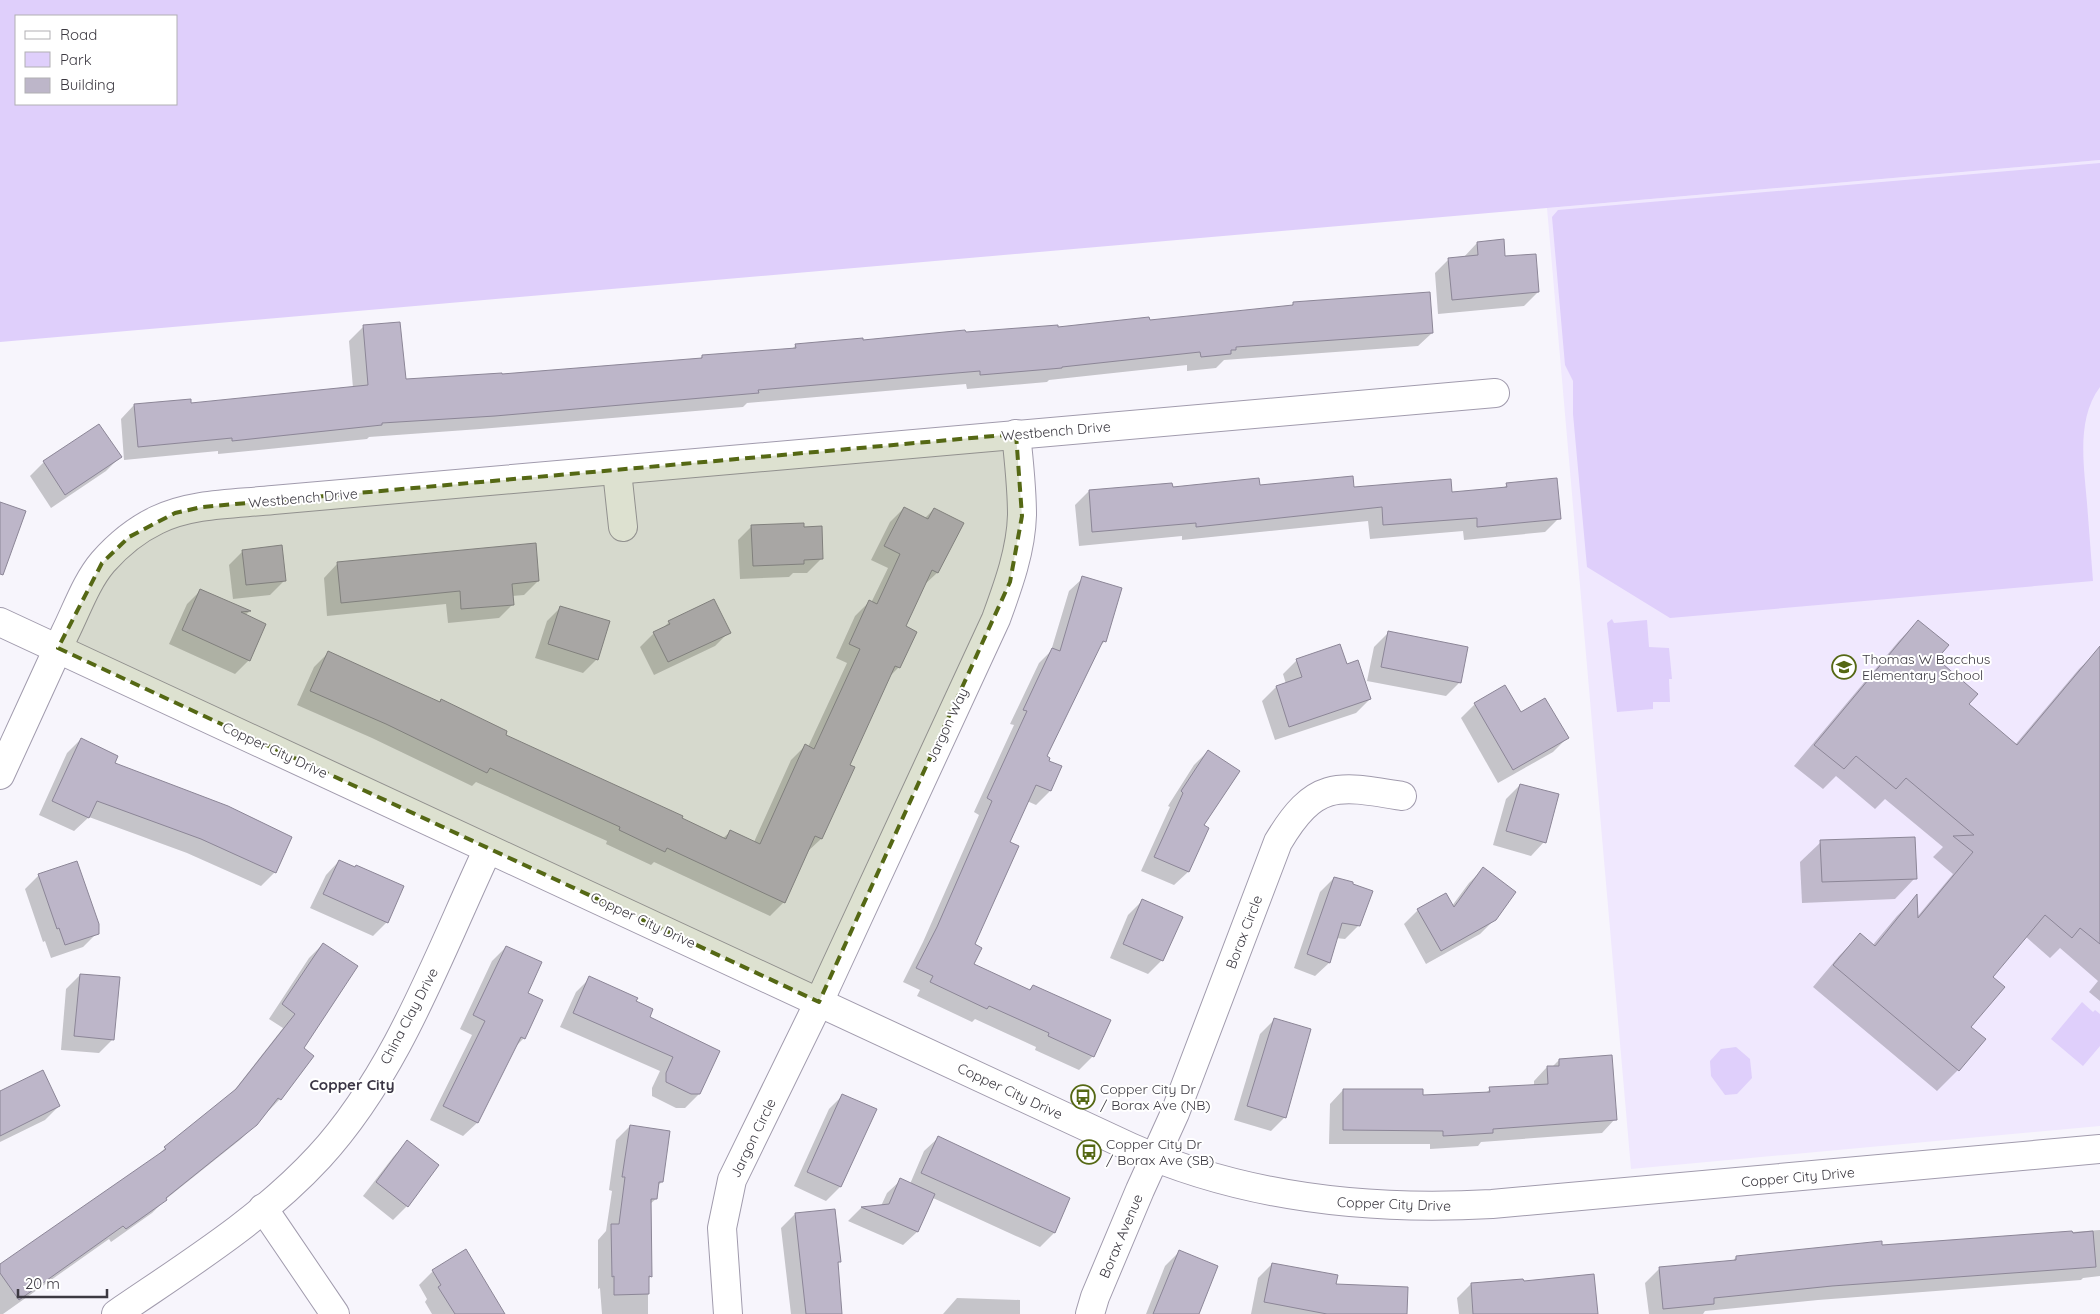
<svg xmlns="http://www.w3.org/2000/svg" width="2100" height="1314" font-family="Quicksand,sans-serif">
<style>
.built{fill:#f0e8fe}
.green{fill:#dfcffb;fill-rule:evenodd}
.shadow{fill:#0003}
.building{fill:#bdb6c9;stroke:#8c8697}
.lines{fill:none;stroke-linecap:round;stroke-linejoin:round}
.minor-casing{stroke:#a19bad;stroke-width:30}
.minor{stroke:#fff;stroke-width:28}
.marked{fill:#556814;fill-opacity:0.2;stroke:#556814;stroke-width:4;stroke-dasharray:10 6;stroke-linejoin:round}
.labels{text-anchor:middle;stroke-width:4;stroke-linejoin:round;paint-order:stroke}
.street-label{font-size:14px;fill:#3c3941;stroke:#fff}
.poi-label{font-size:14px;fill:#3c3941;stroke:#fff;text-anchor:start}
.neighbourhood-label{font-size:15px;font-weight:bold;fill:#3b3645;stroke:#fff}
</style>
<rect width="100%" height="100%" fill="#f7f5fc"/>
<path class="built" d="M2100 160V1126L1631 1169 1547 208Z"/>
<g class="green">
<path d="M0 0H2100V160L0 342ZM16 16H176V104H16Z"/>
<path d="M2100 163V387C2076 419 2084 466 2087 503 2089 529 2091 555 2093 581L1670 618 1587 567 1573 414V381L1565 365 1552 217 1558 210Z"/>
<path d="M1612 619 1614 623 1647 620 1649 647 1669 648 1672 679H1669L1670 702H1653V709L1617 712 1607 623Z"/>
<path d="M2082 1002 2093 1012 2095 1010 2100 1014V1046L2083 1066 2051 1039Z"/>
<path d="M1736 1047 1750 1059 1752 1078 1737 1094 1725 1095 1711 1076 1710 1061 1721 1049Z"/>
</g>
<g class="shadow">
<path d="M1477 243 1504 258 1538 292 1524 306 1438 314 1435 273 1449 259 1463 258Z"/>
<path d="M1293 304 1432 333 1418 346 1224 360 1216 368 1187 371V365L1049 380 1047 382 967 389 966 384 747 403 743 407 480 429 369 437 367 439 218 454V451L124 460 121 419 134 405 190 404 353 388 349 341 363 327 399 323 405 381 501 376 700 359 702 356 791 350 796 345 1149 321 1290 307Z"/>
<path d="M120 457 106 471 51 508 30 476 44 462Z"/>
<path d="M1507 485 1559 518 1545 532 1464 540 1463 531 1370 539 1368 521 1182 540V536L1079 546 1075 505 1089 491 1259 486 1451 494 1503 488Z"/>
<path d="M904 508 924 519 934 509 937 573 923 586 904 627 899 667 888 678 848 765 853 767 821 839 807 852 784 902 770 916 654 862 651 865 606 844 607 841 476 782 472 786 372 738 297 705 314 667 328 653 439 703 441 701 504 735 722 839 730 832 754 842 791 760 805 746 808 747 847 663 836 658 855 616 869 602 871 603 888 568 871 560 890 522Z"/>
<path d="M752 526 803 528 821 559 807 573H793L789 577 740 579 738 540Z"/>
<path d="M243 551 284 581 270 595 233 599 229 565Z"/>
<path d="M337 564 538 581 524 595 512 596 513 604 499 618 448 623 446 604 327 616 324 578Z"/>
<path d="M1083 578 1105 641 1097 649 1046 757 1047 761 1060 767 1050 791 1036 805 1027 801 1008 843 974 945 973 964 1028 991 1033 986 1093 1056 1079 1070 1035 1050 1036 1047 975 1019 972 1022 917 996 920 990 903 982 923 942 979 815 974 812 1014 725 1010 724 1039 663 1051 651 1069 591Z"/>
<path d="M201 590 249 612 245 615 249 660 235 674 169 644 187 604Z"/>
<path d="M561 607 597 659 583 673 535 658 547 621Z"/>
<path d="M1918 621 1935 659 1967 704 2015 745 2079 669 2100 649V1001L2089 992 2098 981 2060 948 2050 958 2025 936 1991 977 1969 1027 1958 1070 1937 1091 1813 987 1839 956 1860 935 1872 946 1897 916 1916 897 1917 917 1953 874 1933 857 1943 847 1885 799 1875 809 1836 776 1823 789 1794 766 1898 642Z"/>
<path d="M669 622 729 632 715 646 654 675 640 647 654 633 662 629Z"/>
<path d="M1388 633 1460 682 1446 696 1367 681 1374 647Z"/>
<path d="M1297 660 1346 666 1370 699 1356 713 1275 740 1262 701 1276 687 1286 684 1283 674Z"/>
<path d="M1475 704 1567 738 1553 752 1498 783 1461 718Z"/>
<path d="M81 739 113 764 275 872 261 886 187 853 89 817 74 831 39 815 67 753Z"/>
<path d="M1208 751 1202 826 1207 828 1188 872 1174 885 1141 871 1170 807 1168 806 1194 765Z"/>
<path d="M1520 785 1544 842 1531 856 1493 845 1506 799Z"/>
<path d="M1821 842 1915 878 1895 899 1802 903 1800 862Z"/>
<path d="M339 861 403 887 387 922 373 936 310 908 326 875Z"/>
<path d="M76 862 97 933 83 947 51 958 45 941 43 942 25 889 38 876Z"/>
<path d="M1483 869 1495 919 1480 934 1426 964 1404 924 1418 910 1452 906 1469 883Z"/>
<path d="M1334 878 1359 925 1345 939 1336 938 1329 963 1315 976 1294 968 1320 892Z"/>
<path d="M1142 901 1162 960 1148 974 1110 958 1128 915Z"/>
<path d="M323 944 302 1048 280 1099 241 1139 166 1199 152 1213 111 1242 109 1239 3 1314H0V1265L152 1161 165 1148 229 1097 283 1028 269 1019 309 958Z"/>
<path d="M506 947 526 994 541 1000 524 1038 513 1049 477 1123 463 1136 430 1120 472 1035 460 1029 492 961Z"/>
<path d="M80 975 113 1039 99 1053 61 1050 66 989Z"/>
<path d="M590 978 635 1002 648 1017 699 1094 685 1108H676L652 1096V1088L660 1071 560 1027 576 992Z"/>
<path d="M1274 1020 1285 1117 1271 1131 1234 1120 1260 1034Z"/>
<path d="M1559 1060 1615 1119 1602 1133 1481 1142 1478 1146 1430 1149V1144H1329L1330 1104 1343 1090 1422 1097 1486 1093 1490 1089 1534 1086V1081L1547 1067H1552Z"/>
<path d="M0 1093 59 1106 45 1120 0 1142Z"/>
<path d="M842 1096 840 1187 826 1201 794 1186 829 1109Z"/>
<path d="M630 1126 662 1182 657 1186 656 1199 650 1204 651 1276 648 1279V1314H602L600 1288 598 1289V1240L606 1231 612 1191 609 1190 616 1140Z"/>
<path d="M938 1138 1068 1199 1054 1233 1040 1247 933 1198 917 1232 903 1245 848 1221 861 1208 881 1206 887 1193 901 1180 910 1184 924 1151Z"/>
<path d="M407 1142V1206L393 1220 363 1196 394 1156Z"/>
<path d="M795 1214 839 1262 837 1264 841 1314H791L781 1228Z"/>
<path d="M2100 1230V1276L2083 1278 2081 1280 1818 1300 1705 1311 1703 1314H1649L1645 1283 1659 1269 1732 1262 1736 1257Z"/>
<path d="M465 1251 499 1314H432L425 1302 427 1299 419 1285 433 1271Z"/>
<path d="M1179 1252 1197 1314H1146L1165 1266Z"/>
<path d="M1272 1264 1335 1285 1405 1314H1251L1258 1278Z"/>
<path d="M1522 1280 1596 1314H1459L1457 1298 1471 1284Z"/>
<path d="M957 1298 1020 1300V1314H943Z"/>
</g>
<g class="building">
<path d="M1504 239 1505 256 1536 254 1539 292 1452 300 1448 258 1478 255 1477 242Z"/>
<path d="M1430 292 1433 333 1236 347V350H1231V354L1201 357 1200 352 1062 367V368L980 375V371L758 390 759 393 495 416 382 423V425L232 441V438L138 447 134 404 191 399V403L368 385 363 325 400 322 406 379 502 373V374L702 358V355L796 348 795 344 863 338V340L965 330 966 332 1058 325V327L1149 317 1150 320 1293 305V302Z"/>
<path d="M99 424 122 457 65 495 43 461Z"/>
<path d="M1353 476 1354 487 1451 479 1452 492 1507 487 1506 483 1557 478 1561 519 1477 527V518L1383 525 1382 507 1196 527V523L1092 532 1089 490 1172 483 1173 487 1259 478 1260 485Z"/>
<path d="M0 502 26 511 3 575 0 574Z"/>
<path d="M904 507 928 519 934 508 964 523 938 573 932 570 906 626 917 632 900 668 895 666 850 765 855 767 822 839 815 836 785 903 667 848 665 852 619 830 620 827 490 768 487 773 386 724 310 691 328 651 440 702 441 699 507 731 506 735 683 816 682 818 726 839 730 830 760 844 805 744 814 749 860 649 849 644 869 600 877 604 900 554 884 546Z"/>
<path d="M804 523V527L822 526 823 559 804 560V564L753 566 751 525Z"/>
<path d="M536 543 539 581 512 584 514 605 461 609 460 591 341 603 337 562Z"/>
<path d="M282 545 286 581 246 585 242 550Z"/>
<path d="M1082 576 1122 588 1106 642 1103 641 1047 756 1050 758 1049 761 1062 766 1051 791 1036 785 1010 842 1019 846 975 944 982 948 974 964 1030 990 1033 985 1111 1020 1094 1057 1048 1036 1049 1033 989 1006 987 1009 930 982 933 976 916 968 937 927 992 801 987 798 1027 711 1023 710 1052 648 1060 651Z"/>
<path d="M200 589 251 611 241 612 266 624 250 661 182 630Z"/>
<path d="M714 599 731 633 668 662 653 632 670 624 668 621Z"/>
<path d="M560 606 610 621 598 660 548 644Z"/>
<path d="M1918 620 1949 645 1937 659 1978 694 1969 704 2017 745 2100 646V944L2080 928 2072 938 2045 915 1993 977 2005 987 1971 1027 1986 1039 1959 1071 1833 965 1860 933 1875 946 1917 894 1918 918 1973 852 1953 836 1974 835 1906 778 1896 789 1856 756 1844 769 1814 745Z"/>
<path d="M1388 631 1468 647 1461 683 1381 667Z"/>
<path d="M1340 644 1347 664 1358 660 1371 699 1289 727 1276 686 1302 677 1296 659Z"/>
<path d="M1505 685 1521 712 1545 698 1569 738 1513 770 1474 703Z"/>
<path d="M81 738 118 756 115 763 228 806 292 837 276 873 201 839 97 801 89 818 52 801Z"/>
<path d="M1208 750 1240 771 1204 825 1209 828 1189 872 1154 857 1183 793 1181 791Z"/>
<path d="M1520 784 1559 794 1546 843 1506 831Z"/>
<path d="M1915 837 1917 879 1822 882 1820 840Z"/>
<path d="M339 860 355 867 356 865 404 886 388 923 323 894Z"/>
<path d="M77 861 99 924V934L65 945 59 928 57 929 38 874Z"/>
<path d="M1483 867 1516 892 1496 920 1441 951 1417 909 1446 893 1454 907Z"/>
<path d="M1334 877 1353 882V884L1373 891 1360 926 1342 923 1330 963 1307 954Z"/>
<path d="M1142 899 1183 917 1163 961 1123 944Z"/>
<path d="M323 943 358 966 304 1048 314 1056 281 1100 278 1098 257 1125 166 1198 167 1200 126 1229 123 1226 19 1300 0 1273V1264L166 1149 164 1147 236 1089 295 1014 282 1004Z"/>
<path d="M506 946 542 962 528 993 543 1000 525 1039 521 1037 478 1123 443 1106 485 1021 473 1015Z"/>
<path d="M80 974 120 977 114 1040 74 1036Z"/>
<path d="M589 976 638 998 636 1001 653 1009 650 1017 720 1051 700 1094H691L666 1082V1073L673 1057 573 1013Z"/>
<path d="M1274 1018 1311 1029 1286 1118 1247 1106Z"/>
<path d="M1612 1055 1617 1120 1493 1129V1133L1443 1136V1131L1343 1130V1089H1423V1095L1490 1092 1489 1087 1548 1084 1547 1066H1559V1059Z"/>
<path d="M43 1070 60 1106 0 1136V1091Z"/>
<path d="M842 1094 877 1109 841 1187 807 1172Z"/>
<path d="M630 1125 670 1131 663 1182H659L657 1199H651L652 1277 649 1276V1294L614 1295V1276L612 1277 611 1224H619L625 1177H622Z"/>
<path d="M938 1136 1070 1198 1055 1233 921 1173Z"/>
<path d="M407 1140 439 1165 408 1207 376 1182Z"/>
<path d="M900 1178 935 1194 918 1232 861 1207 889 1204Z"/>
<path d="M835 1209 841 1262H838L842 1314H806L795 1213Z"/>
<path d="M2072 1231 2073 1233 2093 1231 2096 1267 1832 1286 1714 1298V1304L1663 1309 1659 1267 1736 1260V1256L1882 1241V1245Z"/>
<path d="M466 1249 505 1314H455L438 1287 441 1285 432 1270Z"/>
<path d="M1179 1250 1218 1266 1199 1314H1153Z"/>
<path d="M1272 1263 1338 1275 1336 1284 1408 1287 1407 1314H1327L1264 1302Z"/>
<path d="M1594 1274 1598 1314H1473L1471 1283 1523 1279 1524 1281Z"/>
</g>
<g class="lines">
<g class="minor-casing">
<g id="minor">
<path d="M617 471 623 527"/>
<path d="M0 622 1130 1147C1244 1198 1369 1211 1492 1204L2100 1149"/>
<path d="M0 775C22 728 43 680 65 633 77 609 86 582 103 562 118 545 136 530 157 520 192 503 235 504 273 500L1495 393"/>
<path d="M263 1208 335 1314"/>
<path d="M116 1314C186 1266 261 1220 319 1157 398 1071 439 953 488 849"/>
<path d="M728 1314 722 1228 732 1180 819 1002 996 619C1008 586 1021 551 1022 515 1022 488 1019 461 1016 434"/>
<path d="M1090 1314 1095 1297 1140 1190 1175 1113 1278 842C1315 780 1337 785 1402 796"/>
</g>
</g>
<use href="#minor" class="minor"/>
</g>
<path class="marked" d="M1016 434 1022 516 1010 582 819 1002 58 648 102 563 129 537 175 513 202 507Z"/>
<defs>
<g id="school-ring" transform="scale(1.25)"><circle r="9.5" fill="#fff" stroke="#556814" stroke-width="1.5"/><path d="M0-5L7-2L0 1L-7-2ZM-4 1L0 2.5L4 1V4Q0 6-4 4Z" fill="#556814"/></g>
<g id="bus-ring" transform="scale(1.25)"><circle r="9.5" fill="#fff" stroke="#556814" stroke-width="1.5"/><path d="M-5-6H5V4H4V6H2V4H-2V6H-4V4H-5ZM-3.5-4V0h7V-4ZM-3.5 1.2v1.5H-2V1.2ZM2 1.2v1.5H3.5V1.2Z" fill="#556814"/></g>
</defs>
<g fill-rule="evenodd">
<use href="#school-ring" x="1844" y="667"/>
<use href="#bus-ring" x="1083" y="1097"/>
<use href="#bus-ring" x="1089" y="1152"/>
</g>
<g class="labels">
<g class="street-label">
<text transform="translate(1056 431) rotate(-5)" y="5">Westbench Drive</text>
<text transform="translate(303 498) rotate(-5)" y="5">Westbench Drive</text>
<text transform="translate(947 725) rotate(-65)" y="5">Jargon Way</text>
<text transform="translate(275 750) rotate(25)" y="5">Copper City Drive</text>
<text transform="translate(643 920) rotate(25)" y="5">Copper City Drive</text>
<text transform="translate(1244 932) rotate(-69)" y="5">Borax Circle</text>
<text transform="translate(409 1016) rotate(-62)" y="5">China Clay Drive</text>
<text transform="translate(1010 1091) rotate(25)" y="5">Copper City Drive</text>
<text transform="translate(753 1138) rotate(-64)" y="5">Jargon Circle</text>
<text transform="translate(1798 1177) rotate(-5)" y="5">Copper City Drive</text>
<text transform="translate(1394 1204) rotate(2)" y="5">Copper City Drive</text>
<text transform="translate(1121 1236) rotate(-67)" y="5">Borax Avenue</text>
</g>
<g class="poi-label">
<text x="1862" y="664">Thomas W Bacchus<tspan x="1862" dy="16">Elementary School</tspan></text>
<text x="1100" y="1094">Copper City Dr<tspan x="1100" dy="16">/ Borax Ave (NB)</tspan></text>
<text x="1106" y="1149">Copper City Dr<tspan x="1106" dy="16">/ Borax Ave (SB)</tspan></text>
</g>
<g class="neighbourhood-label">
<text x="352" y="1090">Copper City</text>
</g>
</g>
<rect x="15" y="15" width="162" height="90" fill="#ffffff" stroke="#b1b0b3"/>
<rect x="25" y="31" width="25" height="8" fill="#ffffff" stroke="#b1b0b3"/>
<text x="60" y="40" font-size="15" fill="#3c3941">Road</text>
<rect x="25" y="52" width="25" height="15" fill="#dfcffb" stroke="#b1b0b3"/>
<text x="60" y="65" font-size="15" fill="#3c3941">Park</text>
<rect x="25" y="78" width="25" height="15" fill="#bdb6c9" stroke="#b1b0b3"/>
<text x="60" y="90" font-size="15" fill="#3c3941">Building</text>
<path d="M18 1289v8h89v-8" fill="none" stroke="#3c3941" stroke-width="2.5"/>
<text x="25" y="1289" font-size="15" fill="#3c3941" stroke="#ffffff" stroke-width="4" paint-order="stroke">20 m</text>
</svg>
